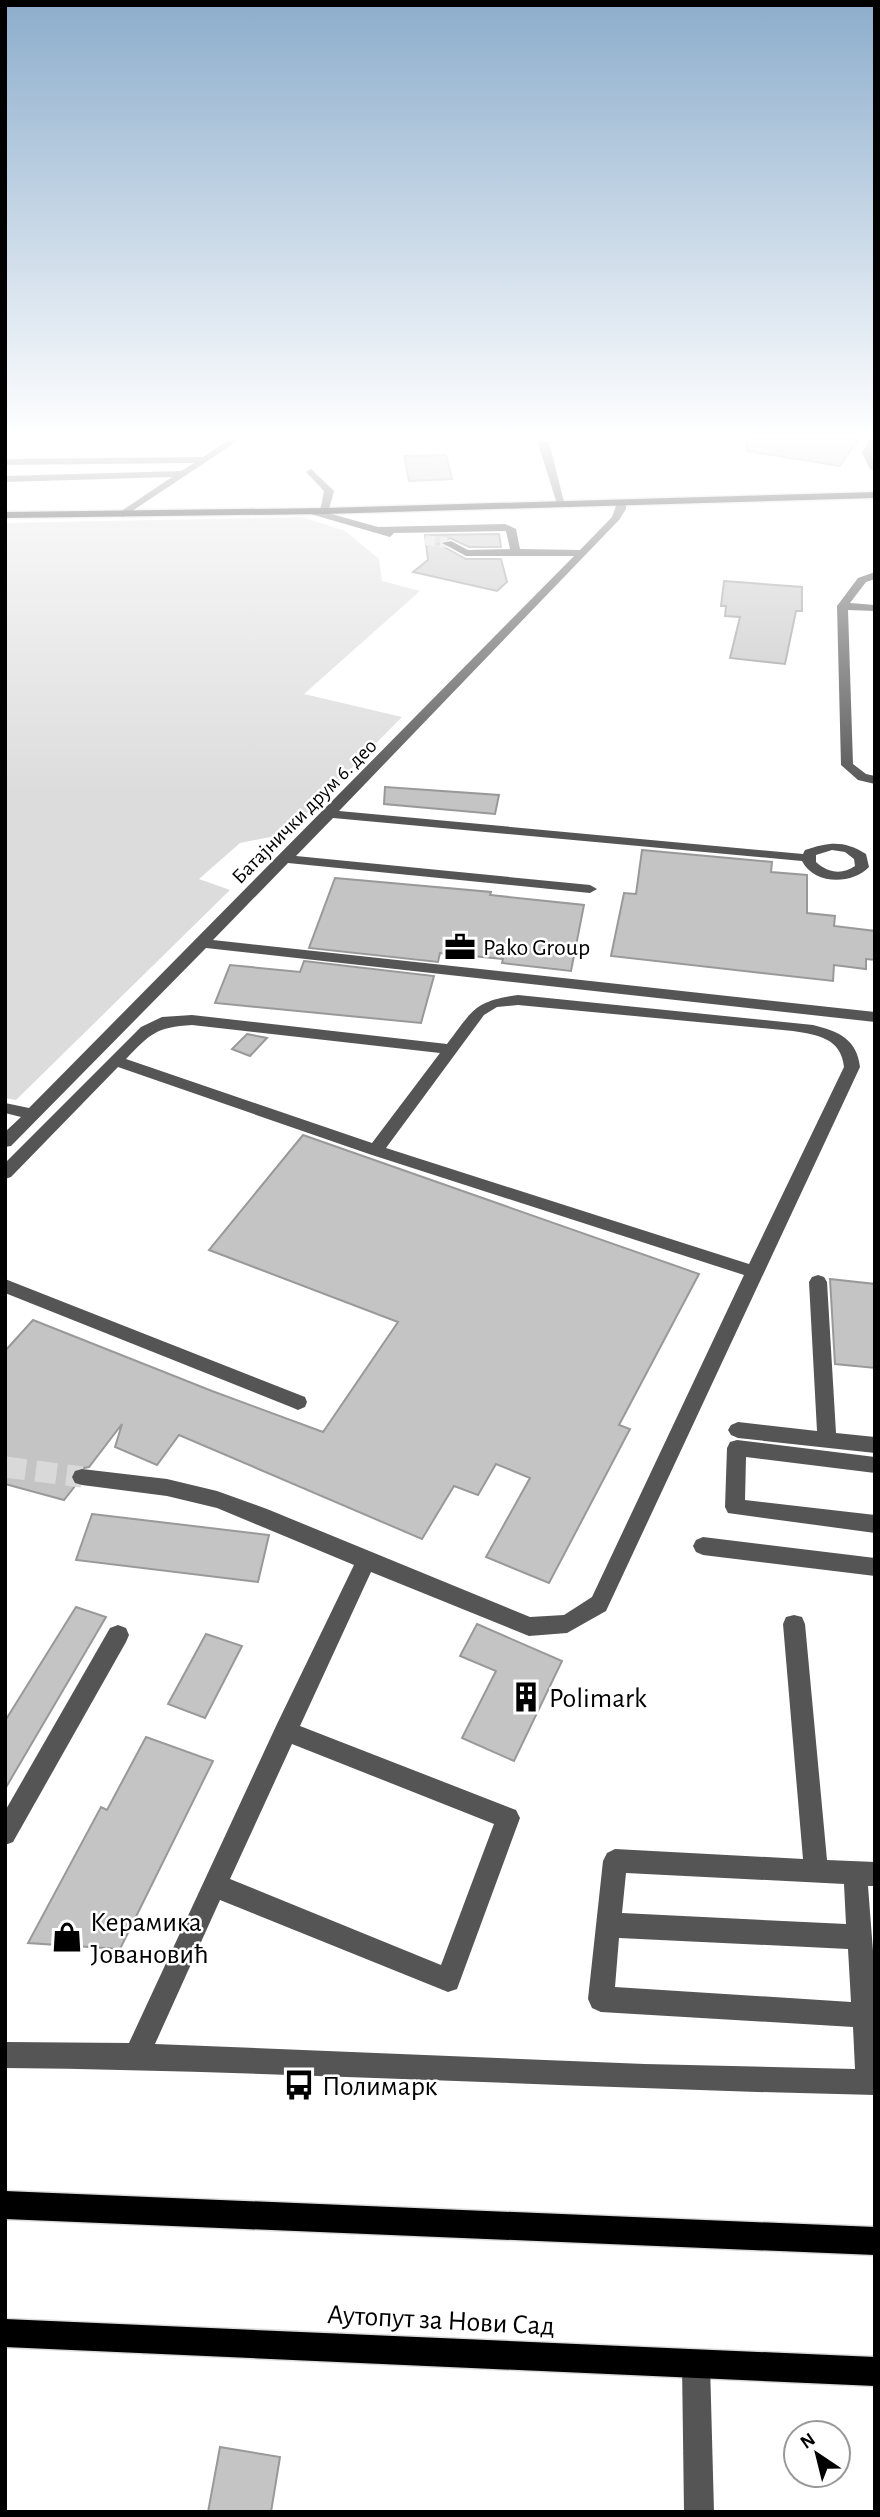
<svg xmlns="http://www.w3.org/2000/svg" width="880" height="2517" font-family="'Alegreya Sans',sans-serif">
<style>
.green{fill:#dcdcdc}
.building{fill:#c4c4c4;stroke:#999;stroke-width:2}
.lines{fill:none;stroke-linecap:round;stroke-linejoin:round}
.minor-tunnel-far1{stroke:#d9d9d9;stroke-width:10;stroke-dasharray:10 5;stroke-linecap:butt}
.minor-tunnel{stroke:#d9d9d9;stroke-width:21;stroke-dasharray:21 10;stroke-linecap:butt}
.major-casing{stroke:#dbdbdb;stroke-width:3}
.minor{fill:#555;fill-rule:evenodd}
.major{fill:#000;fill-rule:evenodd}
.labels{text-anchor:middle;stroke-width:5;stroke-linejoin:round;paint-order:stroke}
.far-street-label{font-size:21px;fill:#000;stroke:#fff}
.poi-label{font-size:24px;fill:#000;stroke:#fff;text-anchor:start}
.near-poi-label{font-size:28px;fill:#000;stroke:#fff;text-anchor:start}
.near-street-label{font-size:28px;fill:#000;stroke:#fff}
</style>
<rect width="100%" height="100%" fill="#fff"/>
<path class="green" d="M302 517 345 531 379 559 382 581 420 591 304 694 402 717 286 834 240 843 199 879 230 890 16 1100 5 1098V523Z"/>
<g class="building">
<path d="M747 440H858L840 466 746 451Z"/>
<path d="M446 455 452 479 409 481 404 456Z"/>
<path d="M499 534 501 547H469L450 538 439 544 466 559H501L507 582 497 591 413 572 428 560 425 535Z"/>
<path d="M724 581 802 587V611H796L785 664 730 658 740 617 725 616 726 606H721Z"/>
<path d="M385 787 499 795 495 814 384 804Z"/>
<path d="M642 850 772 862 771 872 807 875V913L835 916 834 926 875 931V960L866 959V969L834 965 833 981 611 956 624 893 636 894Z"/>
<path d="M335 878 491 892 490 895 584 905 571 971 502 963 503 959 440 953 438 962 309 948Z"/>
<path d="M304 961 434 976 421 1023 215 1003 230 965 300 972Z"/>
<path d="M247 1034 267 1038 250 1056 232 1049Z"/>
<path d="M303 1135 699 1274 619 1425 630 1429 549 1583 486 1557 530 1478 496 1464 478 1495 454 1486 422 1539 179 1435 157 1465 115 1447 122 1424 89 1467 73 1470 70 1478 75 1486 64 1500 5 1484V1351L33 1320 212 1391 323 1432 398 1322 209 1250Z"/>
<path d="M830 1279 875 1284V1368L835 1364Z"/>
<path d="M92 1514 269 1535 258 1582 76 1560Z"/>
<path d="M76 1607 106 1617 5 1789V1721Z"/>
<path d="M477 1624 562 1661 514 1761 462 1738 496 1671 460 1656Z"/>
<path d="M206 1634 242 1646 205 1718 168 1704Z"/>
<path d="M146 1737 213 1761 120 1949 28 1943 101 1807 107 1810Z"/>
<path d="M220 2447 280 2457 271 2512H208Z"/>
</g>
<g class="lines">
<path class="minor-tunnel-far1" d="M425 540 447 543"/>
<path class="minor-tunnel" d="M5 1467 82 1477"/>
<g class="major-casing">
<g id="major">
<path d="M875 492V498L325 514 5 518V512L325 508Z"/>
<path d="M5 2191 875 2227V2255L5 2219Z"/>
<path d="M5 2319 875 2357V2386L5 2347Z"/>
</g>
</g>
<g class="minor">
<path d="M228 440H239L123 517 120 516V512L172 477 5 482V476L181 471 194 463 5 465V459L203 457Z"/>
<path d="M537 440 549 442 565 506 557 504Z"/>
<path d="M869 440H875L872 453 875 472 870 469 862 453Z"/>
<path d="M311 469 334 491 328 513 378 527 505 524 516 529 520 549 580 550 612 517 618 500 626 502V509L619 520 339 811 803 854 805 850C829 842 844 840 866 854L869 867C852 885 814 885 802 861L333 818 296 856 590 885 597 889 590 893 288 863 213 940 875 1012V1022L206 948 11 1146 5 1147V1132L21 1117 5 1113V1103L29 1108 574 556H466L442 543 451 541 468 550 510 549 506 531 394 533 390 537 307 513 305 511 310 508 320 511 324 491 306 472ZM832 850 845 852 854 859 855 866C842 875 828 873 816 862V855Z"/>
<path d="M875 572V579L866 582 850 603 875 605V611L848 610 853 764 866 774 875 776V784L858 780 841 765 837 606 858 578Z"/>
<path d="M518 995 813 1025C838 1031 857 1039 860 1067L606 1611 567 1633 529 1636 371 1572 300 1726 516 1810 520 1818 457 1989 448 1992 220 1900 155 2044 645 2064 855 2069 853 2027 601 2012 592 2008 588 1999 603 1861 607 1853 615 1849 803 1859 783 1624 786 1617 794 1615 802 1617 805 1624 827 1860 875 1862V1886H868L875 1977V2095C585 2089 295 2071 5 2068V2042L129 2043 277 1724 354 1565 217 1508 167 1496 82 1485 75 1483 72 1477 75 1471 82 1469 167 1479 217 1491 267 1509 530 1617 564 1615 592 1597 744 1275 369 1154 118 1067 11 1177 5 1179V1163L141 1027 162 1017 192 1015 447 1044C473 1010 474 1001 518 995ZM518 1005 793 1031C818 1035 841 1038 844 1067L749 1264 386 1148 484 1015 497 1007ZM192 1025 440 1053 372 1143 126 1059C150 1034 156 1027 192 1025ZM292 1744 494 1824 441 1965 230 1879ZM626 1873 844 1884 846 1924 622 1913ZM619 1938 848 1949 851 2002 615 1987Z"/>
<path d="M818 1275 824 1277 827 1282 836 1433 875 1437V1453L738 1438 731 1435 728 1430 731 1425 738 1422 817 1431 809 1282 812 1277Z"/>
<path d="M5 1279 305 1397 307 1402 305 1407 298 1410 291 1407 5 1293Z"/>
<path d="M737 1440 875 1457V1473L746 1457 745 1500 875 1515V1533L728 1513 725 1507 727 1448 730 1442Z"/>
<path d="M703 1537 875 1558V1576L703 1555 696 1552 693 1546 696 1540Z"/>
<path d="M118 1625 126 1628 129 1635 126 1642 13 1842 5 1845V1811L110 1628Z"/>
<path d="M696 2350 706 2354 710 2364 714 2512H684L682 2364 686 2354Z"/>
</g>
<use href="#major" class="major"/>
</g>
<linearGradient id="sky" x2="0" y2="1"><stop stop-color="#8cadcc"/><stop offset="0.55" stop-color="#fff"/><stop offset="1" stop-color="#fff" stop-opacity="0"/></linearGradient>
<rect width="880" height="793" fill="url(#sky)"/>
<defs>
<g id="office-bare" transform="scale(2.415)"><path d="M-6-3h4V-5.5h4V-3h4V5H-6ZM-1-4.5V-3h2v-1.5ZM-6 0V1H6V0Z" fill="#000" stroke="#fff" stroke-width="2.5" paint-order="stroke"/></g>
<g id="building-bare" transform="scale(2.415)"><path d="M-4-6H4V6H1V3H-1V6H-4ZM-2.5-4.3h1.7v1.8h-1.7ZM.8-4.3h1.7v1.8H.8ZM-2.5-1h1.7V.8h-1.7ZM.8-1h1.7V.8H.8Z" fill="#000" stroke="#fff" stroke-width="2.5" paint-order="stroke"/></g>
<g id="shop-bare" transform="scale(2.415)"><path d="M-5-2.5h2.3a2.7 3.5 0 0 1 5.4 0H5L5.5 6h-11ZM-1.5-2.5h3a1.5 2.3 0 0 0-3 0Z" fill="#000" stroke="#fff" stroke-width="2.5" paint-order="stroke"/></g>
<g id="bus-bare" transform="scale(2.415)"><path d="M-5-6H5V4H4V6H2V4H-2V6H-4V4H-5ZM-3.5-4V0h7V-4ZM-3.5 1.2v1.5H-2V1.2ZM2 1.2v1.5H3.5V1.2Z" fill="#000" stroke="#fff" stroke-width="2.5" paint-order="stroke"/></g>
</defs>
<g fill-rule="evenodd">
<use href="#office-bare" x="460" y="947"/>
<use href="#building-bare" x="526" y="1697"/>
<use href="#shop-bare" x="67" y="1937"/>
<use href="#bus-bare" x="299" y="2085"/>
</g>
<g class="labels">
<g class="far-street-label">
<text transform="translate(304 811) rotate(-45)" y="7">Батајнички друм 6. део</text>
</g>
<g class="poi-label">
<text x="483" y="955">Pako Group</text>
</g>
<g class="near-poi-label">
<text x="549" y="1707">Polimark</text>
<text x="90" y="1931">Керамика<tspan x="90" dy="32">Јовановић</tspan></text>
<text x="322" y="2095">Полимарк</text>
</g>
<g class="near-street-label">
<text transform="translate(441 2319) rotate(3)" y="10">Аутопут за Нови Сад</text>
</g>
</g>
<rect width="880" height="2517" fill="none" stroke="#000000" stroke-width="14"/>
<g transform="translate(817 2454) rotate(325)"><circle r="33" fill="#ffffff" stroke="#999999" stroke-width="2"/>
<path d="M0-5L12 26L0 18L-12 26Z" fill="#000000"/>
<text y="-10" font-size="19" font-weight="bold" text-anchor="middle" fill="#000000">N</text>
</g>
</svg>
